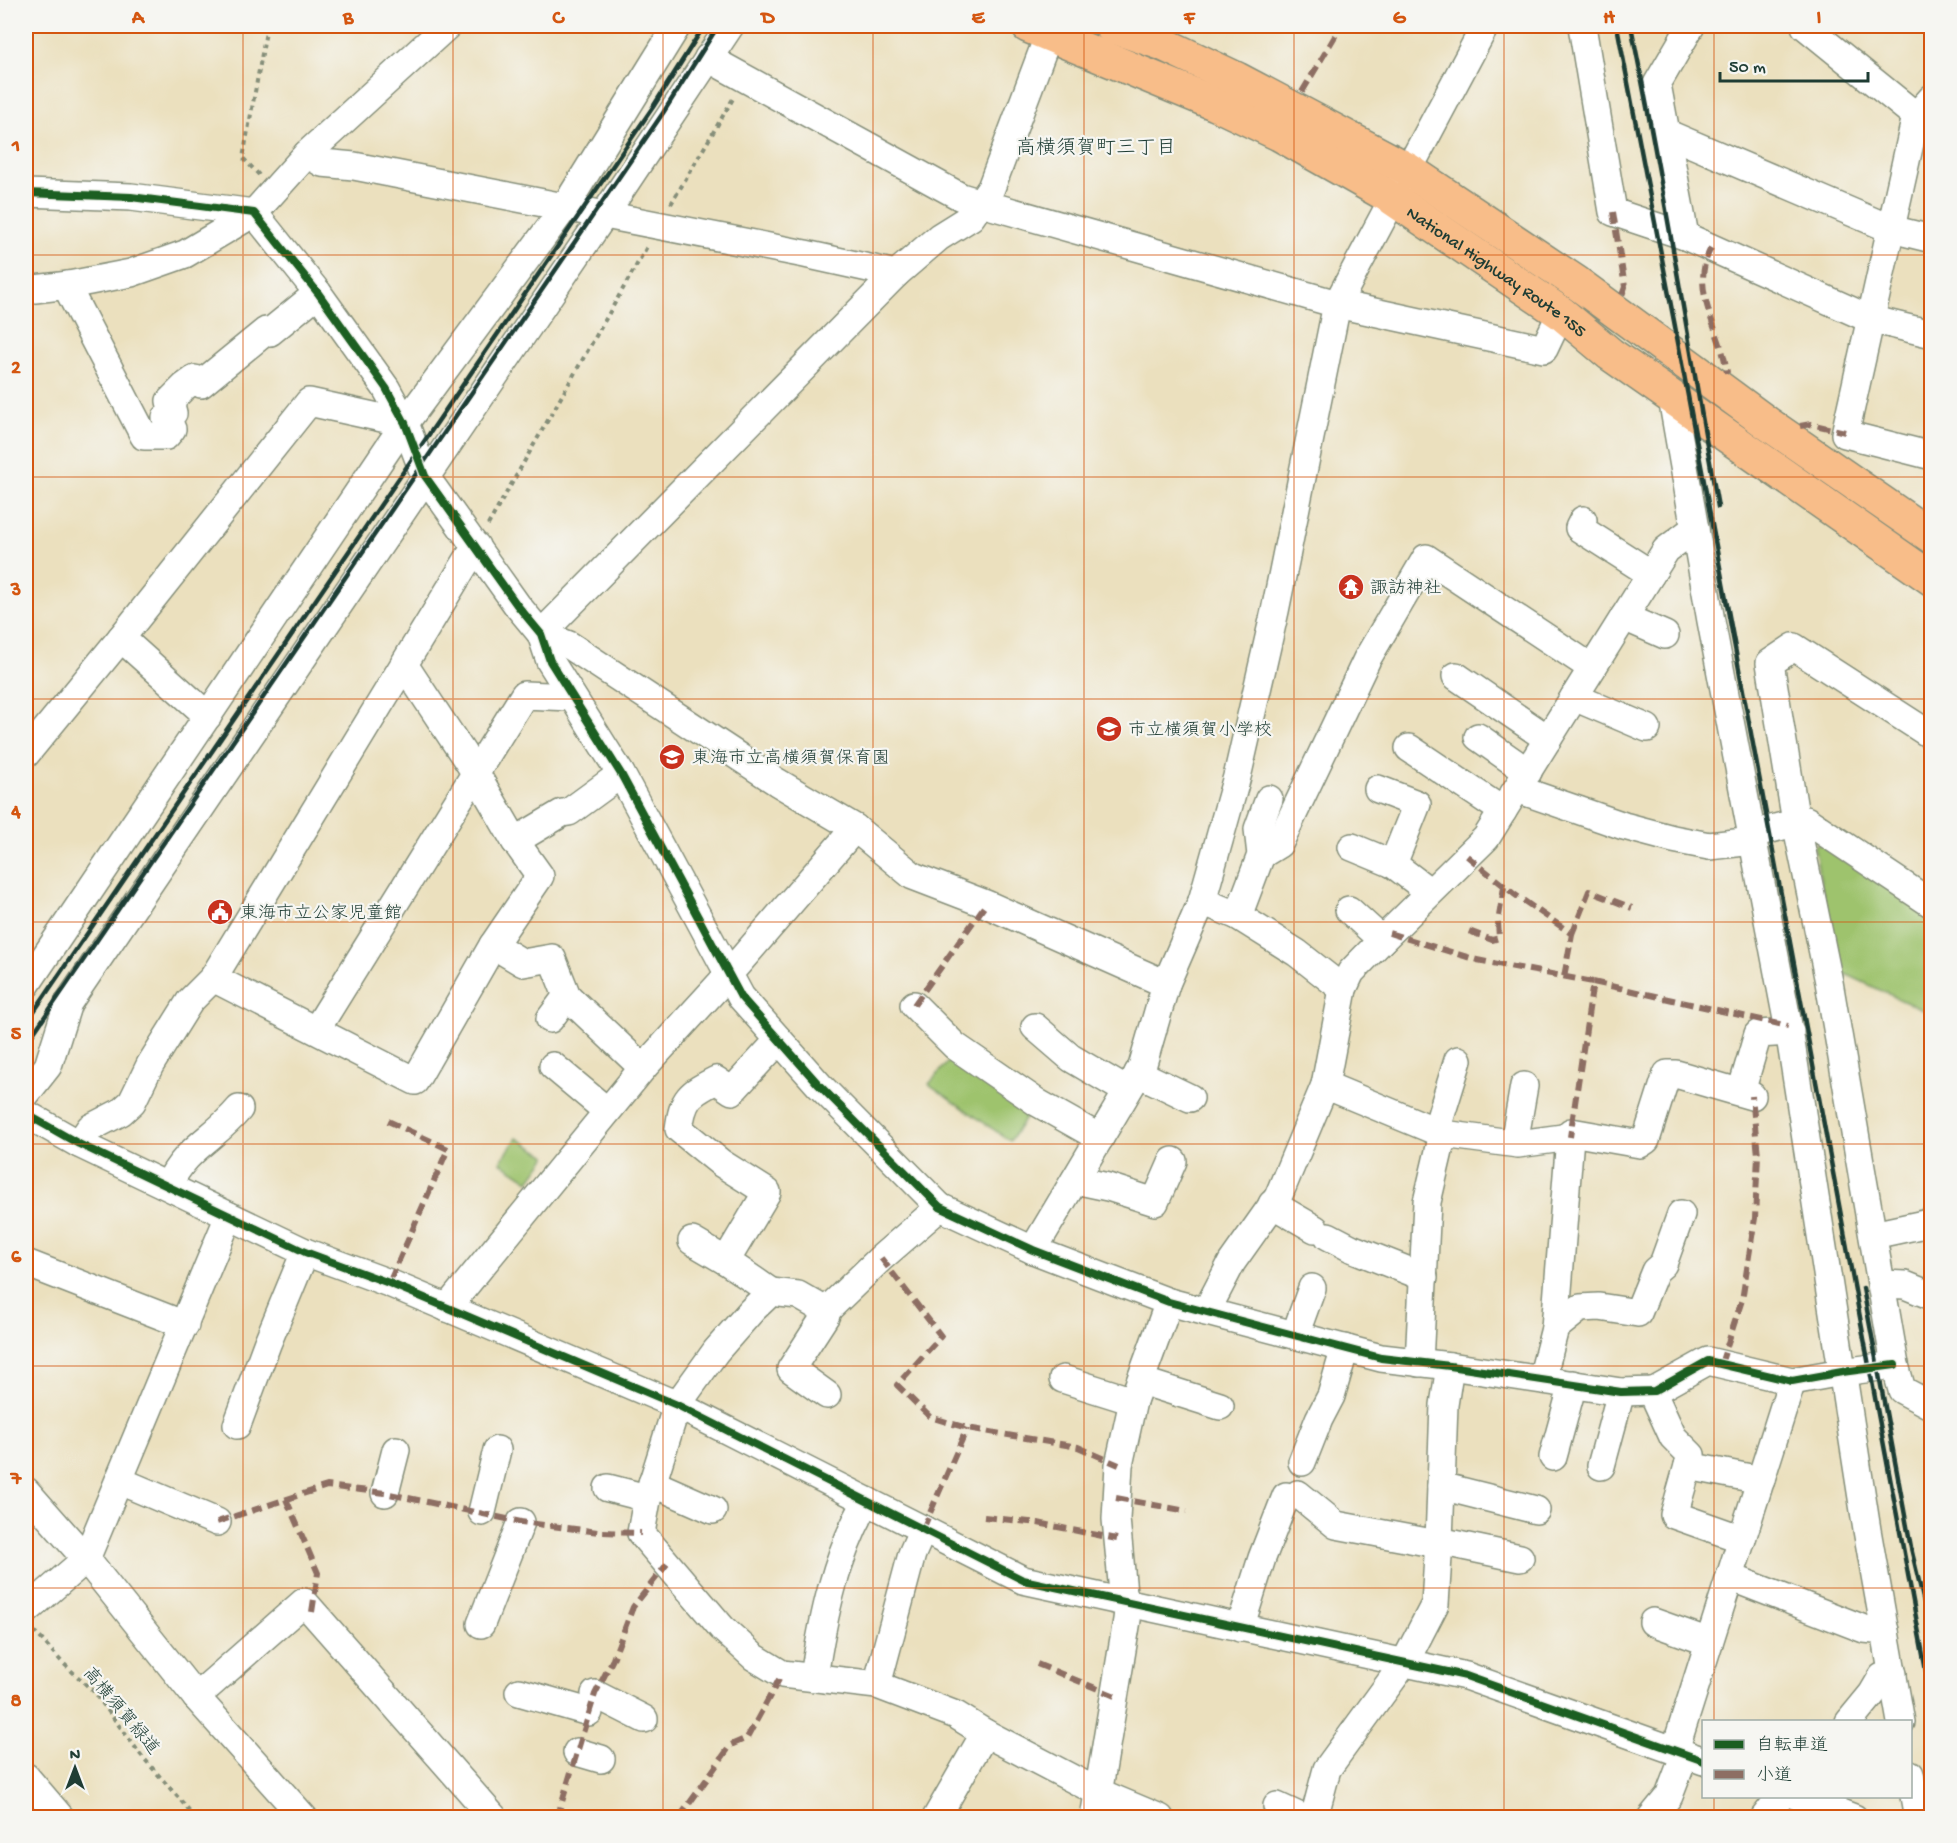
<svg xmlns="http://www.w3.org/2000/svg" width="1957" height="1843" font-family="'Gochi Hand','Klee One',sans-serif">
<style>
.green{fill:#9ec36d;stroke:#5e8050;stroke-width:1.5}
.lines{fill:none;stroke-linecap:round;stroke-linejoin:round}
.minor-casing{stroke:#858e79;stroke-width:30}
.highway-casing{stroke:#858e79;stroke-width:36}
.path{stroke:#858e79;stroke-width:4;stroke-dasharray:4.5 4.5;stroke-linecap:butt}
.minor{stroke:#fff;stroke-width:27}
.highway{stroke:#f8bd89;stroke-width:33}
.rail{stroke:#1f3d34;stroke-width:4.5}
.quiet{stroke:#8d6e63;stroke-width:6;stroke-dasharray:12 6;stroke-linecap:butt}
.cycleway-casing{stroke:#f6f6f2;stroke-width:11}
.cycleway{stroke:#1b5e20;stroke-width:8}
.grid{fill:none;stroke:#d45610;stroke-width:1.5;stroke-opacity:0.55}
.labels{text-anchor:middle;stroke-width:4.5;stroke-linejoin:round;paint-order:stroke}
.street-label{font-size:18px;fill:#1f3d34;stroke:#f6f6f2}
.poi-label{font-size:18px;fill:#1f3d34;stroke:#f6f6f2;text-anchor:start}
.neighbourhood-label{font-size:20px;fill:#1f3d34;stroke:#f6f6f2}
.neatline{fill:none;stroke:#d45610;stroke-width:2}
.grid-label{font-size:20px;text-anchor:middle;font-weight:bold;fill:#d45610}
</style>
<rect width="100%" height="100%" fill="#f6f6f2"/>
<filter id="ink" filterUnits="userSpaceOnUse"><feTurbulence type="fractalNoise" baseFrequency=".0167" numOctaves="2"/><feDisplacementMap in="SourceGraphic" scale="12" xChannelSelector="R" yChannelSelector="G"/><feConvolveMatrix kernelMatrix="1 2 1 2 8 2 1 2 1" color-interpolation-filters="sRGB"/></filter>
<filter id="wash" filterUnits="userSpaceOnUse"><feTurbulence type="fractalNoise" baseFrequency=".008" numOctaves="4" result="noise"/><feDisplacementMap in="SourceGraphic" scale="24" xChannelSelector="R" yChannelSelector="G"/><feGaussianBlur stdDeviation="1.35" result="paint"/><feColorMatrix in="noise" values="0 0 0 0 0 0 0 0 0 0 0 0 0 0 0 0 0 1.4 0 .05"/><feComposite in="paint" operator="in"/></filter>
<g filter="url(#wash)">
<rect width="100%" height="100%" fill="#ebe0be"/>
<g class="green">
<path d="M1823 841 1931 913V1014L1837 970 1814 846Z"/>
<path d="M959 1049 1036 1102 1010 1141 929 1084Z"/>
<path d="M517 1138 547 1156 529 1181 500 1162Z"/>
</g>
</g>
<g filter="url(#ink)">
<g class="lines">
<g class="minor-casing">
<g id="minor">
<path d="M1582 26 1613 212 1685 236"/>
<path d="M1691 26 1657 84 1685 236 1870 319 1932 334"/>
<path d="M1805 26 1916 116 1932 121"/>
<path d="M708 58 961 197 981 203 1337 304 1544 349 1561 313"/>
<path d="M1932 98 1916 116 1845 434 1932 456"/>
<path d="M1666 133 1891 229 1932 239"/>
<path d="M307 154 322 163 354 166 805 254 896 274"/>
<path d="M26 193 131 197 254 213 318 293 386 388 405 423 425 476 517 605 541 634 550 661 621 774 741 997 819 1085 940 1207 1033 1250 1169 1302 1381 1358 1450 1366 1621 1392 1654 1391 1708 1361 1792 1381 1842 1372 1895 1365"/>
<path d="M69 285 70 293 144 436H166L172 429 166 418 173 413 170 401 184 387 195 379 201 384 266 331 270 332 318 293"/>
<path d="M26 290 69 285 131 273 185 254 254 213 307 154 447 26"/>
<path d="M1672 398 1711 621 1789 1030 1867 1530 1901 1722"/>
<path d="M1583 520 1579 528 1651 574"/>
<path d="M1624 617 1665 635"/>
<path d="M541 634 896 274 939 237 971 217 991 188 1049 34"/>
<path d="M541 634 569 645 777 782 855 828 913 876 986 904 1166 984"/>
<path d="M121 638 208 716"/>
<path d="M1456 676 1548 739"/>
<path d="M1574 697 1647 728"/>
<path d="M1932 736 1794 647 1770 663 1796 822 1829 982 1895 1365 1902 1390 1932 1406"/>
<path d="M1478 737 1528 772"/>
<path d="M1409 748 1503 811"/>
<path d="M26 754 121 638 309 402 405 423"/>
<path d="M1378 789 1417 804 1393 864"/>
<path d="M1517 789 1624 826 1673 839 1709 846 1753 841"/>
<path d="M1752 834 1806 820 1932 904"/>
<path d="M515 841 562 813 569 812 621 774"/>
<path d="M1352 847 1393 864 1430 892"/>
<path d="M1261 855 1279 844 1367 659 1426 558 1592 668"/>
<path d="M1202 901 1238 916 1297 953 1343 989"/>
<path d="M1349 910 1382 940"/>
<path d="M1238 916 1261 855 1258 829 1269 799"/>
<path d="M493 945 523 963 552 958 567 996"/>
<path d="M213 978 415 1081 493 945 540 876 515 841 475 772 405 666"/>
<path d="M26 985 405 423 565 207 677 26"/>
<path d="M914 1005 955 1046 1038 1103 1100 1138"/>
<path d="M550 1019 567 996 643 1068"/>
<path d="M1035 1027 1071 1058 1127 1091"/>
<path d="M316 1030 524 695 571 697"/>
<path d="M553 1066 607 1111"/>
<path d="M1138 1073 1190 1098"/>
<path d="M1325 1085 1443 1134 1518 1144 1570 1137 1555 1328 1542 1379"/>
<path d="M1741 1092 1758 1034 1790 1032"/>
<path d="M26 1094 48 1066 68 1003 604 215 730 26"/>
<path d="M26 1114 79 1144 305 1252 389 1283 677 1405 1023 1580 1466 1676 1704 1761"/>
<path d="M1436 1131 1458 1060"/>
<path d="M1571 1132 1640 1144 1646 1140 1667 1074H1676L1752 1096"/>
<path d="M1514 1143 1524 1086"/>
<path d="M79 1144 90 1128 121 1112 132 1102 150 1065 190 1001 213 978 476 546"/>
<path d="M1075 1180 1108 1187 1155 1202 1173 1161"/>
<path d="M168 1186C185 1148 214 1139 239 1109"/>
<path d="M1272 1204 1315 1229"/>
<path d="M940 1207 881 1258 826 1311 798 1295 771 1292 752 1310 716 1351 677 1405 647 1500 641 1533 722 1628 754 1657 782 1674 877 1685 956 1715 985 1733 1098 1792 1160 1818"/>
<path d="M1873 1235 1929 1223 1932 1220"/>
<path d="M1328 1236 1351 1248 1424 1277"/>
<path d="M692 1241 726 1261 771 1292"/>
<path d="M1033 1250 1142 1067 1166 984 1202 901 1238 773 1275 611 1337 304 1485 26"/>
<path d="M726 1261 767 1192 721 1163 679 1129C683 1098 689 1094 716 1080L732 1091 779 1040"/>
<path d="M26 1263 185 1325"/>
<path d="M1882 1284 1905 1285 1932 1296"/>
<path d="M447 1308 643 1068 728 975 855 828"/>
<path d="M826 1311V1315L791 1369 827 1395"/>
<path d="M1206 1312 1232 1262 1278 1197 1325 1085 1343 989 1351 972 1382 940 1486 838 1666 550 1695 528"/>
<path d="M1555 1328 1580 1308 1599 1307 1638 1313 1655 1271 1663 1264 1681 1214"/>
<path d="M1295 1335 1312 1288"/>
<path d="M1419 1363 1427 1202 1443 1134"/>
<path d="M1063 1379 1133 1401"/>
<path d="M1141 1381 1220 1406"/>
<path d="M1652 1391 1673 1437 1691 1455 1674 1515 1742 1539"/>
<path d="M237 1425 267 1344 305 1252"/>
<path d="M1553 1457 1573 1384"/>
<path d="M1302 1462 1319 1419 1331 1396 1345 1348"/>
<path d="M1601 1466 1621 1392"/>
<path d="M1688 1466 1761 1480"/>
<path d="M120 1481 217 1522"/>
<path d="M652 1483 713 1510"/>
<path d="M1441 1486 1536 1510"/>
<path d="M608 1488 647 1498"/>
<path d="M26 1491 86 1559 196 1697 304 1818"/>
<path d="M385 1493 396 1450"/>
<path d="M1298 1494 1336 1525 1432 1543 1439 1541 1520 1558"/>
<path d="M482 1512 497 1450"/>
<path d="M1730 1577 1864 1629 1885 1631"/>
<path d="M26 1611 86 1559 229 1216"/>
<path d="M1653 1622 1709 1642"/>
<path d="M481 1624 521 1522"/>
<path d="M1240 1628 1262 1558 1286 1496"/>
<path d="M814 1677C823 1617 836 1554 867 1501"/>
<path d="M877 1685 912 1554 923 1529"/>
<path d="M519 1692 589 1712"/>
<path d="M595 1694 644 1719"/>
<path d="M196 1697 304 1602 494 1818"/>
<path d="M1849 1722 1872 1694 1882 1677 1893 1674"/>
<path d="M1675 1750 1792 1381"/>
<path d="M577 1752 601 1759"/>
<path d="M1910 1774 1918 1818"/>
<path d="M26 1777 61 1818"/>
<path d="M1797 1796 1854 1818"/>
<path d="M1277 1806 1303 1818"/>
<path d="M936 1818 985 1733"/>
<path d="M1094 1818 1127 1620 1128 1611 1124 1603 1116 1519 1119 1465 1133 1401 1169 1302"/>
<path d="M1314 1818 1327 1769 1405 1662 1435 1604 1439 1541 1444 1405 1450 1366"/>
<path d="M1651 1818 1669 1796 1685 1754"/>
<path d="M1764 1818 1781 1796"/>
</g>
</g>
<g class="highway-casing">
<g id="highway">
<path id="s1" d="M1028 26 1216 104 1279 134 1392 198 1561 313 1610 354 1932 579"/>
<path d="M1111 26 1163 44 1237 79 1407 169 1577 283 1767 423 1932 537"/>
</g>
</g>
<g class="path">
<path d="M259 175 243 158 267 26"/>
<path d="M671 204 734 97"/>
<path d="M488 525 648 245"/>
<path d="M34 1631 61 1661 94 1692 141 1755 196 1818"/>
</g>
<use href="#minor" class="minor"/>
<use href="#highway" class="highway"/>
<g class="rail">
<path d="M1617 26 1674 321 1932 1703"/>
<path d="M1631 26C1664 185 1689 346 1718 507"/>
<path d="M26 1023 653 107 704 26"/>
<path d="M26 1044 663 113 718 26"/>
<path d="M1863 1288 1911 1548 1932 1636"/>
</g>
<g class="quiet">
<path d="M1302 92 1341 26"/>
<path d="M1613 212 1625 287 1621 298"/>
<path d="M1711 248C1688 291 1722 330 1727 373"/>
<path d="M1800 426 1811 424 1845 432"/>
<path d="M1467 856 1514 894 1572 934 1564 977"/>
<path d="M1469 931 1492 940 1499 938 1498 922 1504 887"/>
<path d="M1389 933 1477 960 1593 982 1570 1137"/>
<path d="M1572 934 1589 891 1632 908"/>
<path d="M1593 982 1788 1026"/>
<path d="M914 1005 986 904"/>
<path d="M388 1121 448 1149 389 1283"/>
<path d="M881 1258 941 1336 897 1385 930 1417 967 1428 1078 1447 1119 1465"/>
<path d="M1721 1364 1742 1300 1755 1218 1758 1155 1752 1096"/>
<path d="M1116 1498 1187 1511"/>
<path d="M286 1499 318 1573 312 1612"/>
<path d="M984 1517 1038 1523 1117 1539"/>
<path d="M217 1522 327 1486 385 1493 521 1522 598 1532 641 1533"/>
<path d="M923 1529 967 1428"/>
<path d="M1037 1664 1115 1696"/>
<path d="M557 1818 595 1694 613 1659 633 1607 667 1564"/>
<path d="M679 1818 731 1745 747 1738 782 1674"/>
</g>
<g class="cycleway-casing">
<g id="cycleway">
<path d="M26 193 131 197 254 213 318 293 386 388 405 423 425 476 517 605 541 634 550 661 621 774 741 997 819 1085 940 1207 1033 1250 1169 1302 1381 1358 1450 1366 1621 1392 1654 1391 1708 1361 1792 1381 1842 1372 1895 1365"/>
<path d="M26 1114 79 1144 305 1252 389 1283 677 1405 1023 1580 1466 1676 1704 1761"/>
</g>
</g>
<use href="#cycleway" class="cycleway"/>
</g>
</g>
<path class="grid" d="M243 26V1818M453 26V1818M663 26V1818M873 26V1818M1084 26V1818M1294 26V1818M1504 26V1818M1714 26V1722M26 255H1932M26 477H1932M26 699H1932M26 922H1932M26 1144H1932M26 1366H1932M26 1588H1932M1714 1796V1818"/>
<defs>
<g id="temple-disc" transform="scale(1.35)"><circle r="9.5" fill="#c8321e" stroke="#f6f6f2"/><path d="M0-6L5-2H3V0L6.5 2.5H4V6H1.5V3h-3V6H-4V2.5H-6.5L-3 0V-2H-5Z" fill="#fff"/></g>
<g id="school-disc" transform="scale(1.35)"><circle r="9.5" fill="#c8321e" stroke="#f6f6f2"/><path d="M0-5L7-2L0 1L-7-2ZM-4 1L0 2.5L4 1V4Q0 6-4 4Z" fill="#fff"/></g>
<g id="civic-disc" transform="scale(1.35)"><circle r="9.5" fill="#c8321e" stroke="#f6f6f2"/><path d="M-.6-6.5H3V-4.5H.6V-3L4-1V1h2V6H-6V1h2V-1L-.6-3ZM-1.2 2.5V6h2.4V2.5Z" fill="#fff"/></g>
</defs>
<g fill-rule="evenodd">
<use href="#temple-disc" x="1351" y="587"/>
<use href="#school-disc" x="1109" y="729"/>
<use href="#school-disc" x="672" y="757"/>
<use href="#civic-disc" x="220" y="912"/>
</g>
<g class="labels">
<g class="street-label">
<text dy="6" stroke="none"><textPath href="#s1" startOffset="531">National Highway Route 155</textPath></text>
<text transform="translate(122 1710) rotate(50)" y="6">高横須賀緑道</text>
</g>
<g class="poi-label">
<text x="1370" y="593">諏訪神社</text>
<text x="1128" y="735">市立横須賀小学校</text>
<text x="692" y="763">東海市立高横須賀保育園</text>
<text x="240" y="918">東海市立公家児童館</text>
</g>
<g class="neighbourhood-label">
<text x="1096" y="153">高横須賀町三丁目</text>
</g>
</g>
<rect width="1957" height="1843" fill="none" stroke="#f6f6f2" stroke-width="66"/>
<rect x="1702" y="1720" width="210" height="78" fill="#f6f6f2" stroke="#a0aca6" stroke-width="1.5"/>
<rect x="1714" y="1740" width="30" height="9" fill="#1b5e20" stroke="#a0aca6" stroke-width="1.5"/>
<text x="1756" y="1750" font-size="18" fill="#1f3d34">自転車道</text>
<rect x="1714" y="1770" width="30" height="9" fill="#8d6e63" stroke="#a0aca6" stroke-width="1.5"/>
<text x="1756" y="1780" font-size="18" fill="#1f3d34">小道</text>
<g transform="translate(75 1768)" stroke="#f6f6f2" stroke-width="4.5" paint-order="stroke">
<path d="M0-4.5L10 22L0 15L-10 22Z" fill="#1f3d34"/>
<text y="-9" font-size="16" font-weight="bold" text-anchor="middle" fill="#1f3d34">N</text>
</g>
<path d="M1720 72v9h148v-9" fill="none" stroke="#1f3d34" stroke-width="3"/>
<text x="1729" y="72" font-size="18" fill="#1f3d34" stroke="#f6f6f2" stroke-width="4.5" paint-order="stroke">50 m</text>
<rect x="33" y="33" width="1891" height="1777" class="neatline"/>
<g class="grid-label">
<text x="138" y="23">A</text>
<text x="348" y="23">B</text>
<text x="558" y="23">C</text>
<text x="768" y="23">D</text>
<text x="978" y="23">E</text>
<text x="1189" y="23">F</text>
<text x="1399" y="23">G</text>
<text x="1609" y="23">H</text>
<text x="1819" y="23">I</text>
<text x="16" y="151">1</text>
<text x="16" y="373">2</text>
<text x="16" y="595">3</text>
<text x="16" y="817">4</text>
<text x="16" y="1039">5</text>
<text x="16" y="1262">6</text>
<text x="16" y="1484">7</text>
<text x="16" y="1706">8</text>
</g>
</svg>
